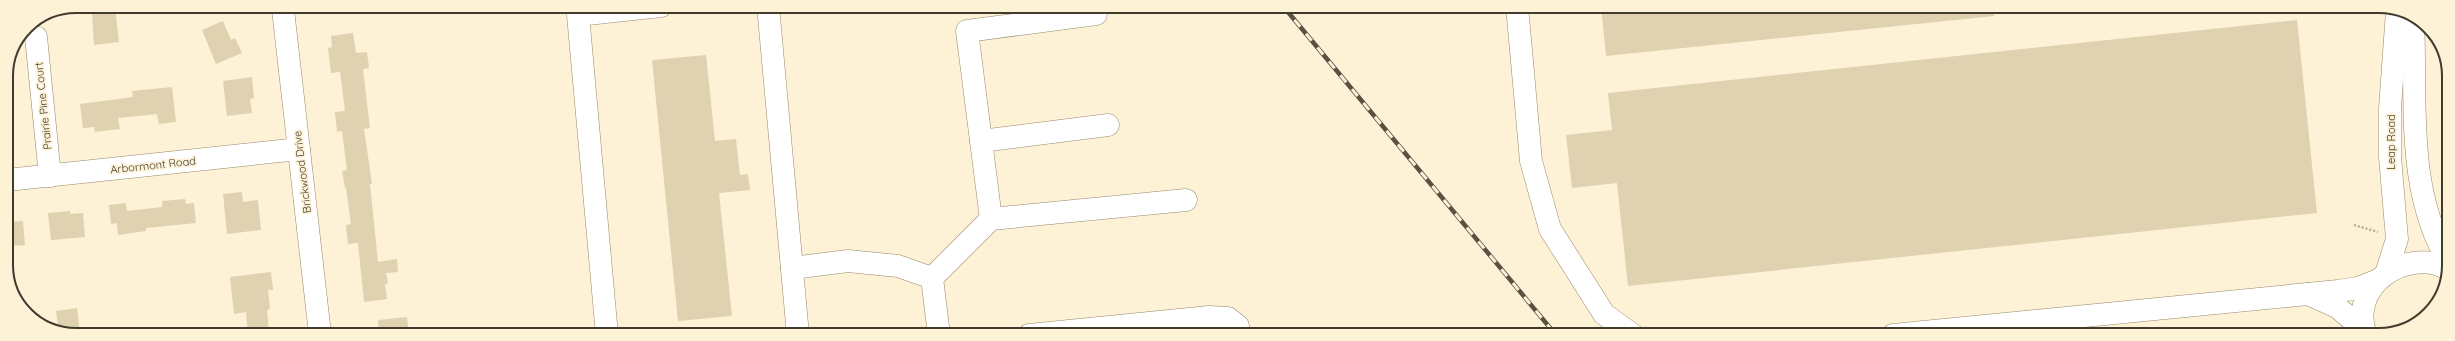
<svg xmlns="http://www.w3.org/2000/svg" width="2455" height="341" font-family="Quicksand,sans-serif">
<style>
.building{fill:#e0d1b0}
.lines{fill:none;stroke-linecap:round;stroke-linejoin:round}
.minor-casing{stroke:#97896a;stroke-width:23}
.path{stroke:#b9af99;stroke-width:2.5;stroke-dasharray:2 2;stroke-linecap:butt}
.minor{stroke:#fff;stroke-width:22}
.rail-casing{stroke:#595243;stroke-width:4.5}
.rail{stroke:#fdf1d6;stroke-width:3;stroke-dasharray:9;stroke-linecap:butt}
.labels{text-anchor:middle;stroke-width:3.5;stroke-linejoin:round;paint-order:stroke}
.street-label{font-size:11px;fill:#413b2e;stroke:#fdf1d6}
.rim{fill:none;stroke:#413b2e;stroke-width:2}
</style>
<rect width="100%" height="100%" fill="#fdf1d6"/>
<g class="building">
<path d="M1601 6H1994V16L1606 56Z"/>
<path d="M115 8 119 42 94 45 92 11Z"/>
<path d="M2297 20 2317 213 1628 286 1617 183 1572 188 1566 135 1612 130 1608 93Z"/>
<path d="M223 21 231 40 235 38 242 53 216 64 202 30Z"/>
<path d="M353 33 356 53 367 52 369 68 363 69 370 128 364 129 372 184H370L378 262 397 259 398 272 386 273 388 284H385L387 299 364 302 358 243 348 244 346 225 351 224 346 188H345L342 171 347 170 342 131 337 132 335 112 345 111 340 72 331 73 328 48 332 47 331 36Z"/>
<path d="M706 55 715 141 736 139 740 175 748 174 750 190 719 193 732 316 678 321 652 60Z"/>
<path d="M252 77 254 98 250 99 252 113 227 116 223 81Z"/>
<path d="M172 87 176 122 159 124 157 114 118 118 120 129 95 132 94 127 83 128 80 104 133 97 132 91Z"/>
<path d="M242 192 243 202 258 200 261 230 227 234 223 194Z"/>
<path d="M185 199 186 204 194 203 196 223 146 228V231L118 235 117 223 111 224 109 205 126 203 127 211 162 207V201Z"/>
<path d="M70 211V214L83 213 85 237 51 240 48 213Z"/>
<path d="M23 221 25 245 8 246V222Z"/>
<path d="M271 272 273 290H268L270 309 267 310 269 334H248L246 312 234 314 230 277Z"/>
<path d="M77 308 80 334H67L59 331 56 311Z"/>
<path d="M407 317 409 335 379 334 378 320Z"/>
</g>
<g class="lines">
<g class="minor-casing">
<g id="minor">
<path d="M768 6 798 335"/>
<path d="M1517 6 1531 161 1550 229 1604 314 1633 335"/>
<path d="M283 10 320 334"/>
<path d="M2413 18C2417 100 2405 187 2448 261"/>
<path d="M36 37 50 176"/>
<path d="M981 141 1108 125"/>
<path d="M7 180 299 149"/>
<path d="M991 219 967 31 1096 14"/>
<path d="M792 268 848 261 898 266 932 278"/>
<path d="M2387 271 2397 239 2390 157V108L2397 11"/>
<path d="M932 278 991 219 1186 200"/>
<path d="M932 278 939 335"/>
<path d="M2308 294 2337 307 2364 330"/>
<path d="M607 335 578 15 661 6"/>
<path d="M1029 335 1209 317 1228 318 1238 326 1239 335"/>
<path d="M1893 335 2338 291 2358 288 2376 281"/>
<path d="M2366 335C2347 286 2407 246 2448 269"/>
</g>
</g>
<path class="path" d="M2354 225 2378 232"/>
<use href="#minor" class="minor"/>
<g class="rail-casing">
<path id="rail" d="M1283 6 1556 335"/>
</g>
<use href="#rail" class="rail"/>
</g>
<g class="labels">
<g class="street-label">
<text transform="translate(43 106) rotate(-96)" y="4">Prairie Pine Court</text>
<text transform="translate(2391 142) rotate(-90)" y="4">Leap Road</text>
<text transform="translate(153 165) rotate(-6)" y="4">Arbormont Road</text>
<text transform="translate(302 172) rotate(-97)" y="4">Brickwood Drive</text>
</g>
</g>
<path d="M0 0H2455V341H0ZM76 13H2379A63 63 0 0 1 2442 76V265A63 63 0 0 1 2379 328H76A63 63 0 0 1 13 265V76A63 63 0 0 1 76 13Z" fill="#fdf1d6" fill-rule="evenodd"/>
<path class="rim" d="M76 13H2379A63 63 0 0 1 2442 76V265A63 63 0 0 1 2379 328H76A63 63 0 0 1 13 265V76A63 63 0 0 1 76 13Z"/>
</svg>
